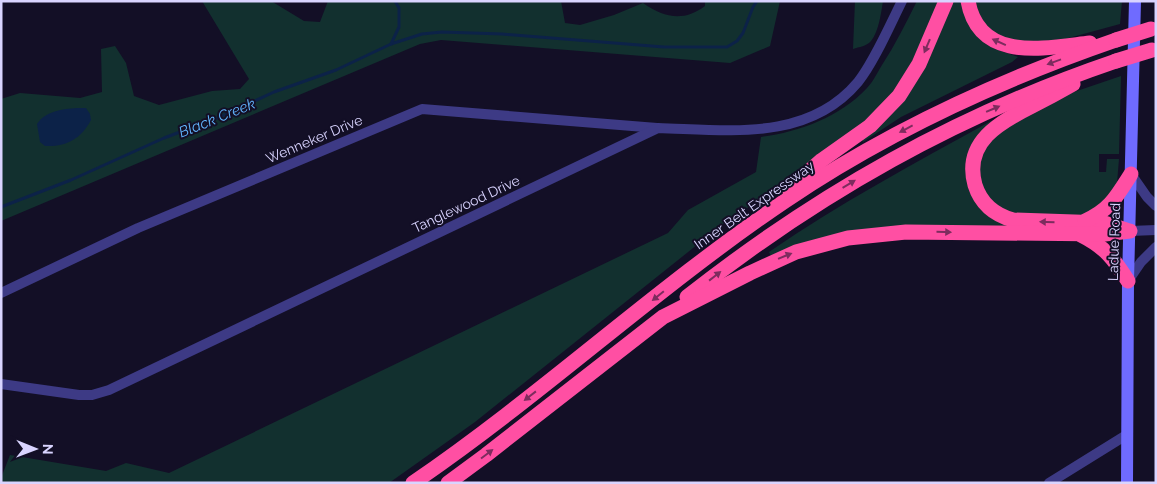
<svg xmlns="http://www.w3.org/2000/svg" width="1157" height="484" font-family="Raleway,sans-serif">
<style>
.green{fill:#12302f}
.water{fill:#0c2248}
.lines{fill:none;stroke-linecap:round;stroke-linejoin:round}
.stream{stroke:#0c2248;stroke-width:3}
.street{stroke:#3d3a85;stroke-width:10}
.secondary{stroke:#6f6bff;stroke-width:12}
.highway{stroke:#ff4fa3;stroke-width:15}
.highway-bridge{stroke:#ff4fa3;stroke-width:15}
.oneway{fill:#7d2c5e}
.labels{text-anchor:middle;stroke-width:4;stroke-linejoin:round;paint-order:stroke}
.street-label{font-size:14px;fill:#d9d4ff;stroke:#130f26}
.water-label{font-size:15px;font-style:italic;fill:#62b6ff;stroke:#130f26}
</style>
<rect width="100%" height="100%" fill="#130f26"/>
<g class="green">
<path d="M202 1H271L304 21 320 22 328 1H561L565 23 580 25 614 15 643 3C664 18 684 22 705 6V1H780L770 46 730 63 441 40 420 44 1 221V99L20 93 80 98 102 92 101 49 115 46 126 63 134 96 159 105 212 91 240 89 249 79Z"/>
<path d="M855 1H883C881 13 879 31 871 41 867 46 859 47 853 49Z"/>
<path d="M917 1H939L910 66 897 88 857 130 747 208 742 209 475 422 389 483H1V478L10 455 106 471 126 463 169 473 668 233 688 210 756 172 761 137C799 132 840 117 867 88 873 82 877 73 882 65 895 45 906 23 917 1Z"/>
<path d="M953 1H963C964 21 976 41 995 49 1003 52 1011 54 1018 57L1012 62 901 117 863 142 862 139Z"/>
<path d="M974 1H1122L1120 24 1054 42H1009L982 24Z"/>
<path d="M1121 76 1119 154H1099V172H1106L1107 159H1119L1117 183 1110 198 1082 217H1024L1002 211 984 193 978 168 982 154 998 130 1068 94Z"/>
<path d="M991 121 992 124 968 177 1013 226 907 227 772 258 769 252C840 203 915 163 991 121Z"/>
</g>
<path class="water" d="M77 108H86L90 114 91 120C81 139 66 147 45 146L40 142 37 124C45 111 63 109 77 108Z"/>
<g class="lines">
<g class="stream">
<path d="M391 44 422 34 442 32 502 34 664 47H727L737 41 743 33 753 7 757 1"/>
<path d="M1 207 71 180 164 138 220 117 274 92 336 70 391 44 399 27V8L395 1"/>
</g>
<g class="street">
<path d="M1131 174 1147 197 1156 206"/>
<path d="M1130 231 1156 230"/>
<path d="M1128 281 1141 262 1156 247"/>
<path d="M1 293 138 228 422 109 657 128"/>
<path d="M1 384 79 395H92L109 390 658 128C728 130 808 142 858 82 874 62 890 25 902 1"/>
<path d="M1049 483 1128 434"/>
</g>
<path class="secondary" d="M1127 483 1128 281 1135 1"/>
<g class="highway">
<path d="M968 1C979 63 1045 48 1090 43"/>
<path d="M1073 84C1059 92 1046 99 1032 106 1000 122 963 142 975 185 981 204 995 215 1013 220L1104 223 1126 230"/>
<path d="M789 189 822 160 870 126 899 96 919 64 946 1"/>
<path d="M1085 221C1110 210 1117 196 1131 174"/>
<path d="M1081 235C1105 247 1114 259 1128 281"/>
<path d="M687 297C819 193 957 115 1116 61"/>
<path d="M413 483C542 395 656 288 785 201 887 132 1000 80 1116 40"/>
<path d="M448 483 486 455 663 317 750 273 796 252 848 238 906 232 1105 234 1130 231"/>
</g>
<g class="highway-bridge">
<path d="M1116 40 1151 29"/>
<path d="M1116 61 1152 50"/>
</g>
</g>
<defs><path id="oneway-solid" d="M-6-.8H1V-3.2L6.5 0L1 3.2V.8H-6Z" transform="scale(1.25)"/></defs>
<g class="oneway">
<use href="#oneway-solid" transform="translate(999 42) rotate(-156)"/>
<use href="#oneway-solid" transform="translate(927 46) rotate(113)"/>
<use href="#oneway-solid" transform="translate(1054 62) rotate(160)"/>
<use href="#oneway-solid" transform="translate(993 109) rotate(-23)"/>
<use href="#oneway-solid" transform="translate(906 129) rotate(152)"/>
<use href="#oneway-solid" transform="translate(849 184) rotate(-31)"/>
<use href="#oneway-solid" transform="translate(1047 222) rotate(-179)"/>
<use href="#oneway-solid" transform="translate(944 232) rotate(1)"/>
<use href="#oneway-solid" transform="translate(785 256) rotate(-22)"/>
<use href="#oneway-solid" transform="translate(715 276) rotate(-38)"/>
<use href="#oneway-solid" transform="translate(658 296) rotate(141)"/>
<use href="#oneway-solid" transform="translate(530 396) rotate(142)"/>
<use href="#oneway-solid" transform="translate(487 454) rotate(-37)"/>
</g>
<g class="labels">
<g class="street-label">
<text transform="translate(314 139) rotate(-23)" y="5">Wenneker Drive</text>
<text transform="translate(466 204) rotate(-25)" y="5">Tanglewood Drive</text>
<text transform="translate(754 205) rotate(-35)" y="5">Inner Belt Expressway</text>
<text transform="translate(1114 242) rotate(-88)" y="5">Ladue Road</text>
</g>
<g class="water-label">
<text transform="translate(217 118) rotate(-22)" y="5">Black Creek</text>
</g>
</g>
<rect width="1157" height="484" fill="none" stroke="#d9d4ff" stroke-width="5"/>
<g transform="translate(35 449) rotate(91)" stroke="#130f26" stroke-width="4" paint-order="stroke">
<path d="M0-4L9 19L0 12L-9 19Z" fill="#d9d4ff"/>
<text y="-8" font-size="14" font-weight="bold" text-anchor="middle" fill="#d9d4ff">N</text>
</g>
</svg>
